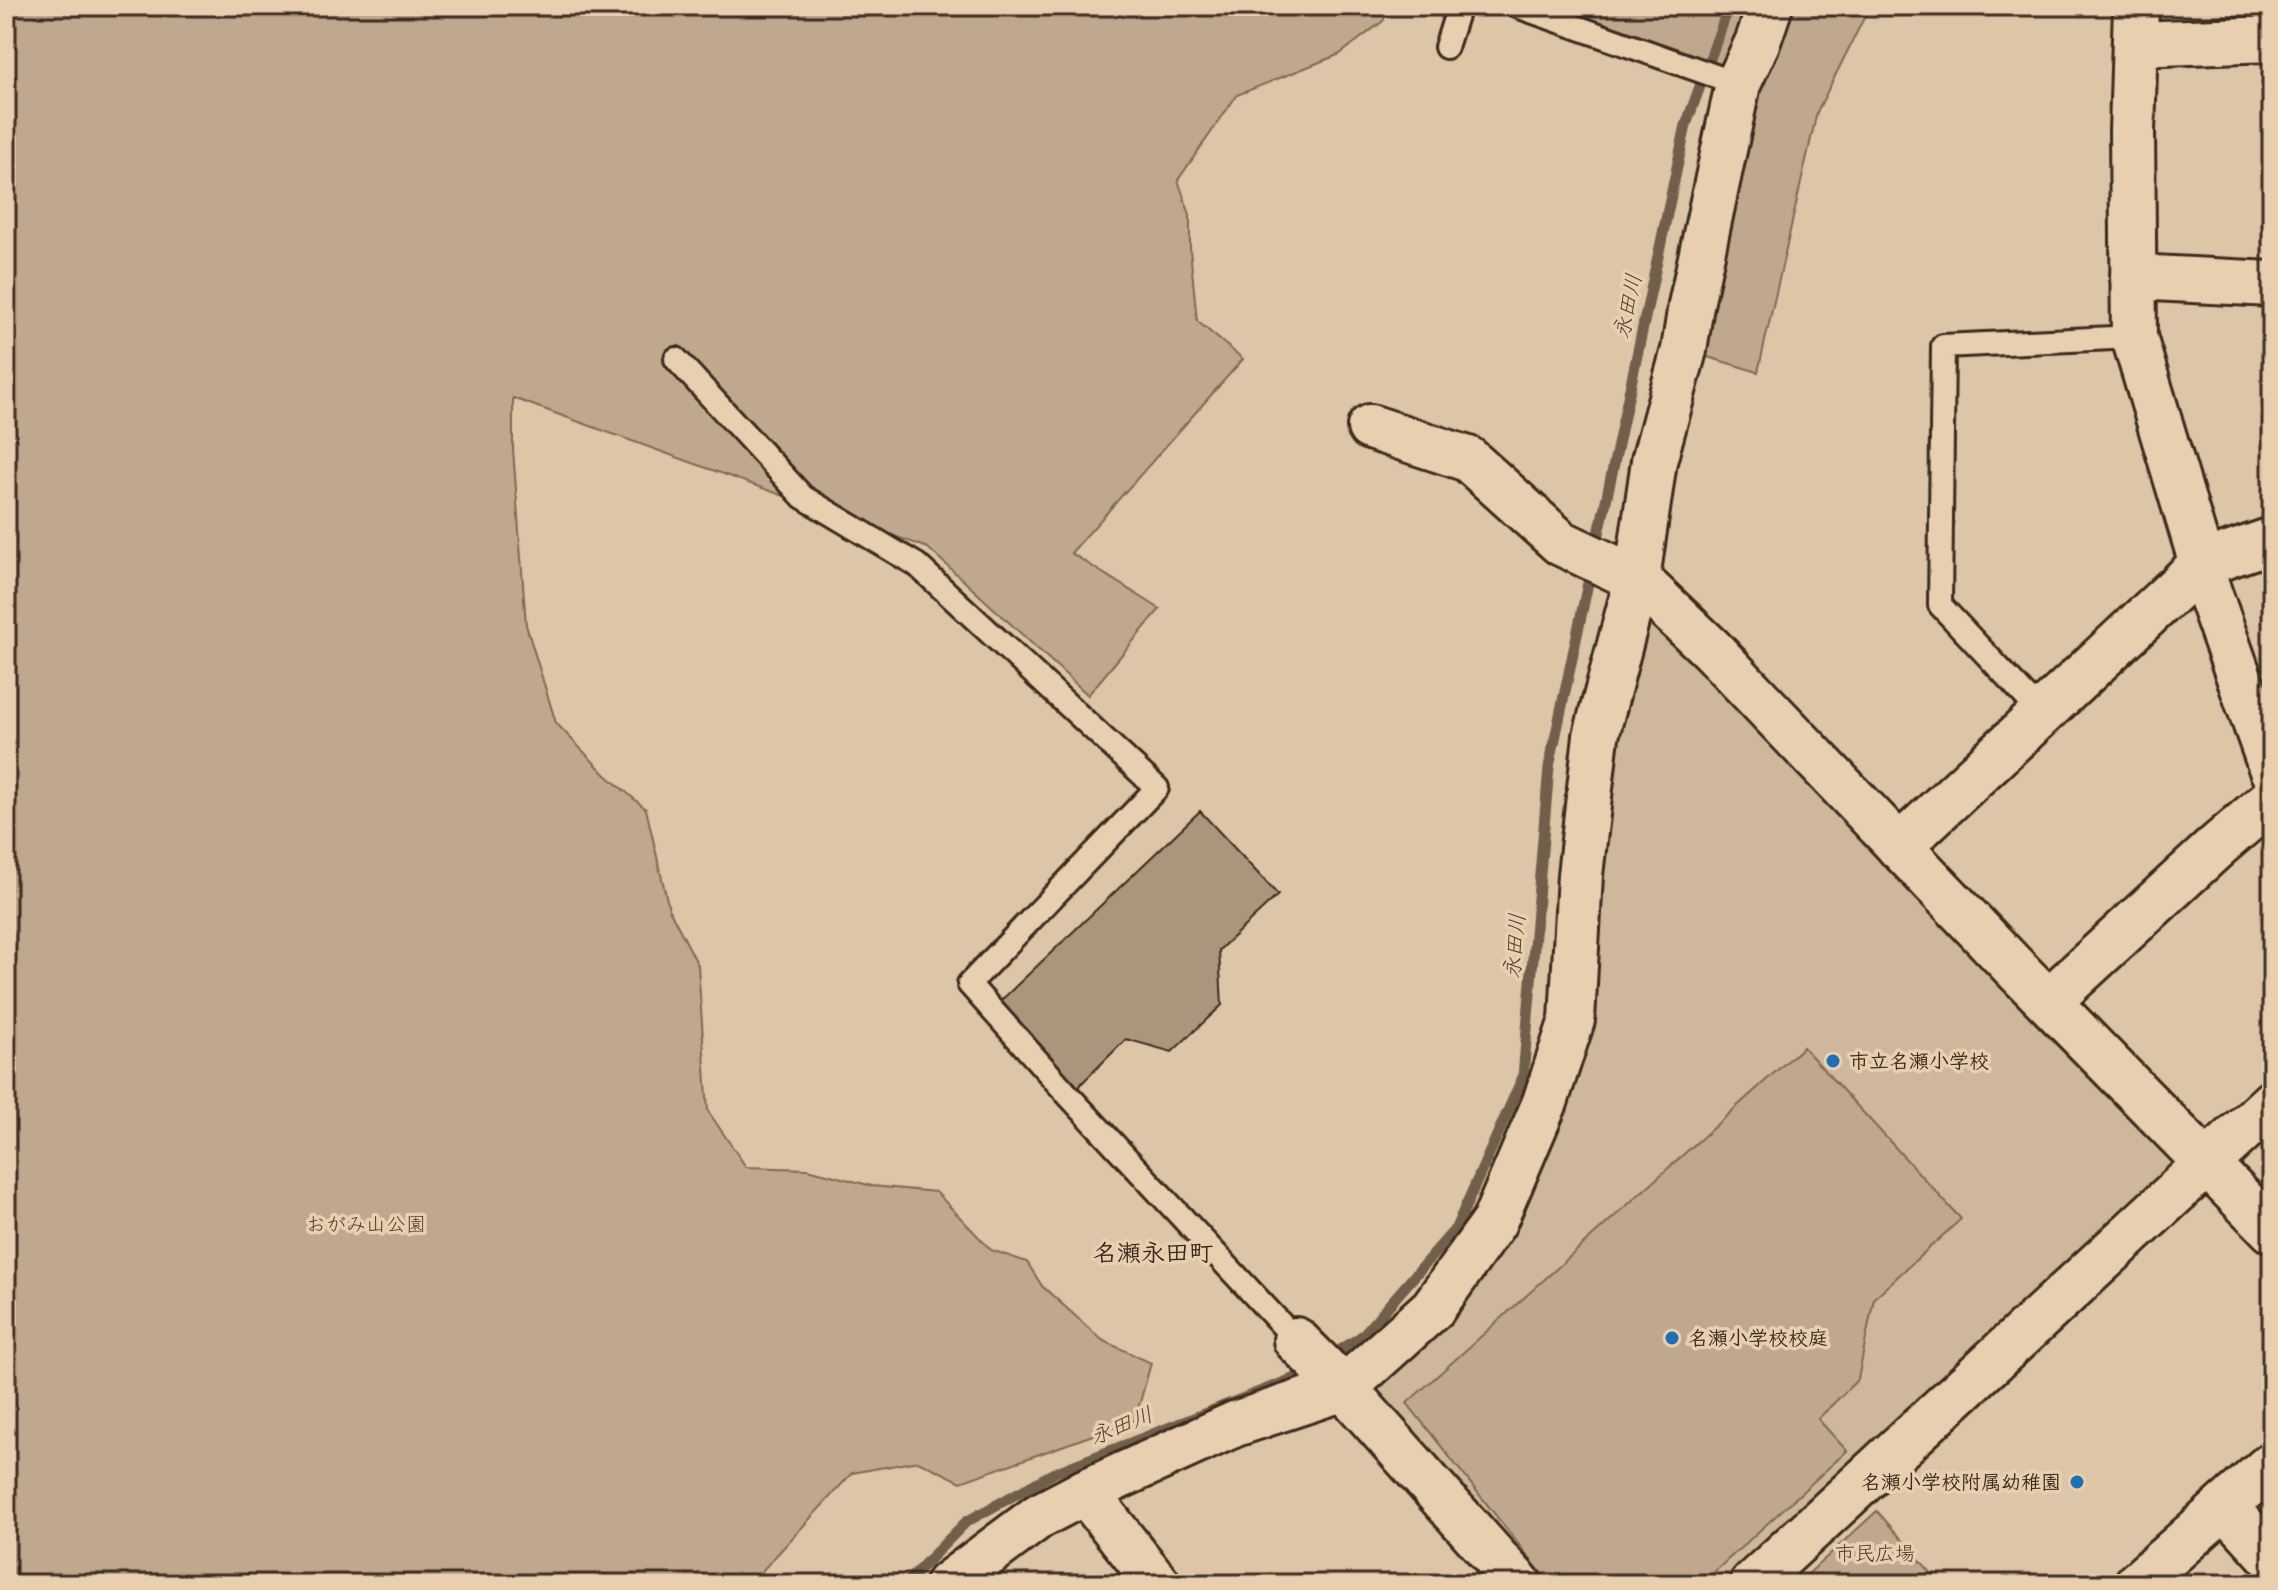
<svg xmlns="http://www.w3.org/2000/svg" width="2278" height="1590" font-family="Delius,'Klee One',sans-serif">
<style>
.built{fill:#ceb79a}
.green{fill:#bfa88e;stroke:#7d6956;stroke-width:2}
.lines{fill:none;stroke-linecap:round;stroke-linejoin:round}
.stream{stroke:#725e4c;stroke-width:11}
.building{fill:#aa957d;stroke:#3b2a1e;stroke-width:2}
.service-casing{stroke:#3b2a1e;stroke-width:28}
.minor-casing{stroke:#3b2a1e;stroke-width:50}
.tertiary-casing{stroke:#3b2a1e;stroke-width:50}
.service{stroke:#e7cfb0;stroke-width:22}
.minor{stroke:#e7cfb0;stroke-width:44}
.tertiary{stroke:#e7cfb0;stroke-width:44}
.poi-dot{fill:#1f6fb2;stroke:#e7cfb0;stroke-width:3}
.labels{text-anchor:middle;stroke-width:7;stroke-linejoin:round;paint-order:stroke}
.poi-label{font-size:20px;font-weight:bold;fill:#3b2a1e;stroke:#e7cfb0;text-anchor:start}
.park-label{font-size:20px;fill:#4f3d2f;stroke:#e7cfb0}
.water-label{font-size:22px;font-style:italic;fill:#524031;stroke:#e7cfb0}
.quarter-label{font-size:24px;font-weight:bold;fill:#3b2a1e;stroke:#e7cfb0}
</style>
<rect width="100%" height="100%" fill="#ddc5a7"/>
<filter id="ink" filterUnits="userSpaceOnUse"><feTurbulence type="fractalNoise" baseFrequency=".0125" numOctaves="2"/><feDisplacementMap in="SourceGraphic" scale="16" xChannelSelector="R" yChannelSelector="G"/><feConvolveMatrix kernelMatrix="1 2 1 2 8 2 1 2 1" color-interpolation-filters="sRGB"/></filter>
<g filter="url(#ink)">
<path class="built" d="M1637 579 2208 1162 1752 1584H1513L1344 1388 1433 1308 1545 1102Z"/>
<g class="green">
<path d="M6 6H1391L1383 21 1340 54 1237 95 1178 180 1190 215V249L1197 321 1243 359 1071 553 1160 609 1088 695 928 548 513 398V449L526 625 556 723 606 775 646 809 669 909 698 965 708 1111 746 1167 808 1169 872 1186 936 1192 991 1250 1027 1262 1042 1286 1102 1340 1151 1363 1135 1420 961 1482 918 1461 852 1473 750 1584H6Z"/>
<path d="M1517 6H1870L1817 112 1758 372 1684 350 1738 84Z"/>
<path d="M1803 1047 1961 1219 1874 1298 1858 1379 1818 1419 1847 1451 1701 1584H1550L1407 1403Z"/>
<path d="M1877 1511 1941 1584H1797Z"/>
</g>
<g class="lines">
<g class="stream">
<path d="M1596 548 1686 125 1729 6"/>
<path d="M1328 1358 1362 1336 1456 1228 1523 1077 1549 767 1591 569"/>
<path d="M905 1584 966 1522 1054 1473 1305 1374 1313 1368"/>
</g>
</g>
<path class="building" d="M1200 811 1278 895 1219 950 1222 1005 1172 1052 1126 1039 1069 1096 992 1009Z"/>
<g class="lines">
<g class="service-casing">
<g id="service">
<path d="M1517 6 1738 84"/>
<path d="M1446 47 1459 6"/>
<path d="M676 359 803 497 917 565 1157 788 969 984 1069 1096 1296 1340"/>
<path d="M2042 714 1940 605 1943 346 2134 337"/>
</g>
</g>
<g class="minor-casing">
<g id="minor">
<path d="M2136 6 2132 132 2134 337 2202 564 2205 581 2272 770"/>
<path d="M2135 44 2272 39"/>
<path d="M2133 277 2272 284"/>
<path d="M1370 427 1468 459 1561 543 1637 579 1711 649 2013 966 2272 1230"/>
<path d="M1899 847 2202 564 2272 540"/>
<path d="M2049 1001 2216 847 2272 799"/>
<path d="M1296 1340 1344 1388 1519 1584"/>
<path d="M1085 1492 1158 1584"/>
<path d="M2225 1506 2272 1558"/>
<path d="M948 1584 1039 1516 1085 1492 1235 1424 1344 1388 1433 1308 1494 1222 1545 1102 1572 1020 1580 875 1596 736 1637 579 1654 461 1684 350 1691 305 1738 84 1758 41 1770 6"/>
<path d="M2137 1584 2272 1464"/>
</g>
</g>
<g class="tertiary-casing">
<path id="tertiary" d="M1752 1584 2272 1103"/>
</g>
<use href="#service" class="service"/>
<use href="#minor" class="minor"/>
<use href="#tertiary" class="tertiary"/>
</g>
</g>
<g class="poi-dot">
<circle cx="1833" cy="1061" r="8"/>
<circle cx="1672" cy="1338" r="8"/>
<circle cx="2077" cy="1482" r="8"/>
</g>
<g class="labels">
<g class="poi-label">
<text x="1849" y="1068">市立名瀬小学校</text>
<text x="1688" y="1345">名瀬小学校校庭</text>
<text x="2061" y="1489" text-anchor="end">名瀬小学校附属幼稚園</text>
</g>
<g class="park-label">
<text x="366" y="1231">おがみ山公園</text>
<text x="1875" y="1560">市民広場</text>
</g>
<g class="water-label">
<text transform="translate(1627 306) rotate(-78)" y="8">永田川</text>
<text transform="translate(1514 946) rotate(-85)" y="8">永田川</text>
<text transform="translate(1121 1425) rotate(-22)" y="8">永田川</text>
</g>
<g class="quarter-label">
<text x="1153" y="1261">名瀬永田町</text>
</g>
</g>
<rect width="2278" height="1590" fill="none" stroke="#e7cfb0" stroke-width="32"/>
<rect x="16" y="16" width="2246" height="1558" fill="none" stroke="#3b2a1e" stroke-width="3" filter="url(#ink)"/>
</svg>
